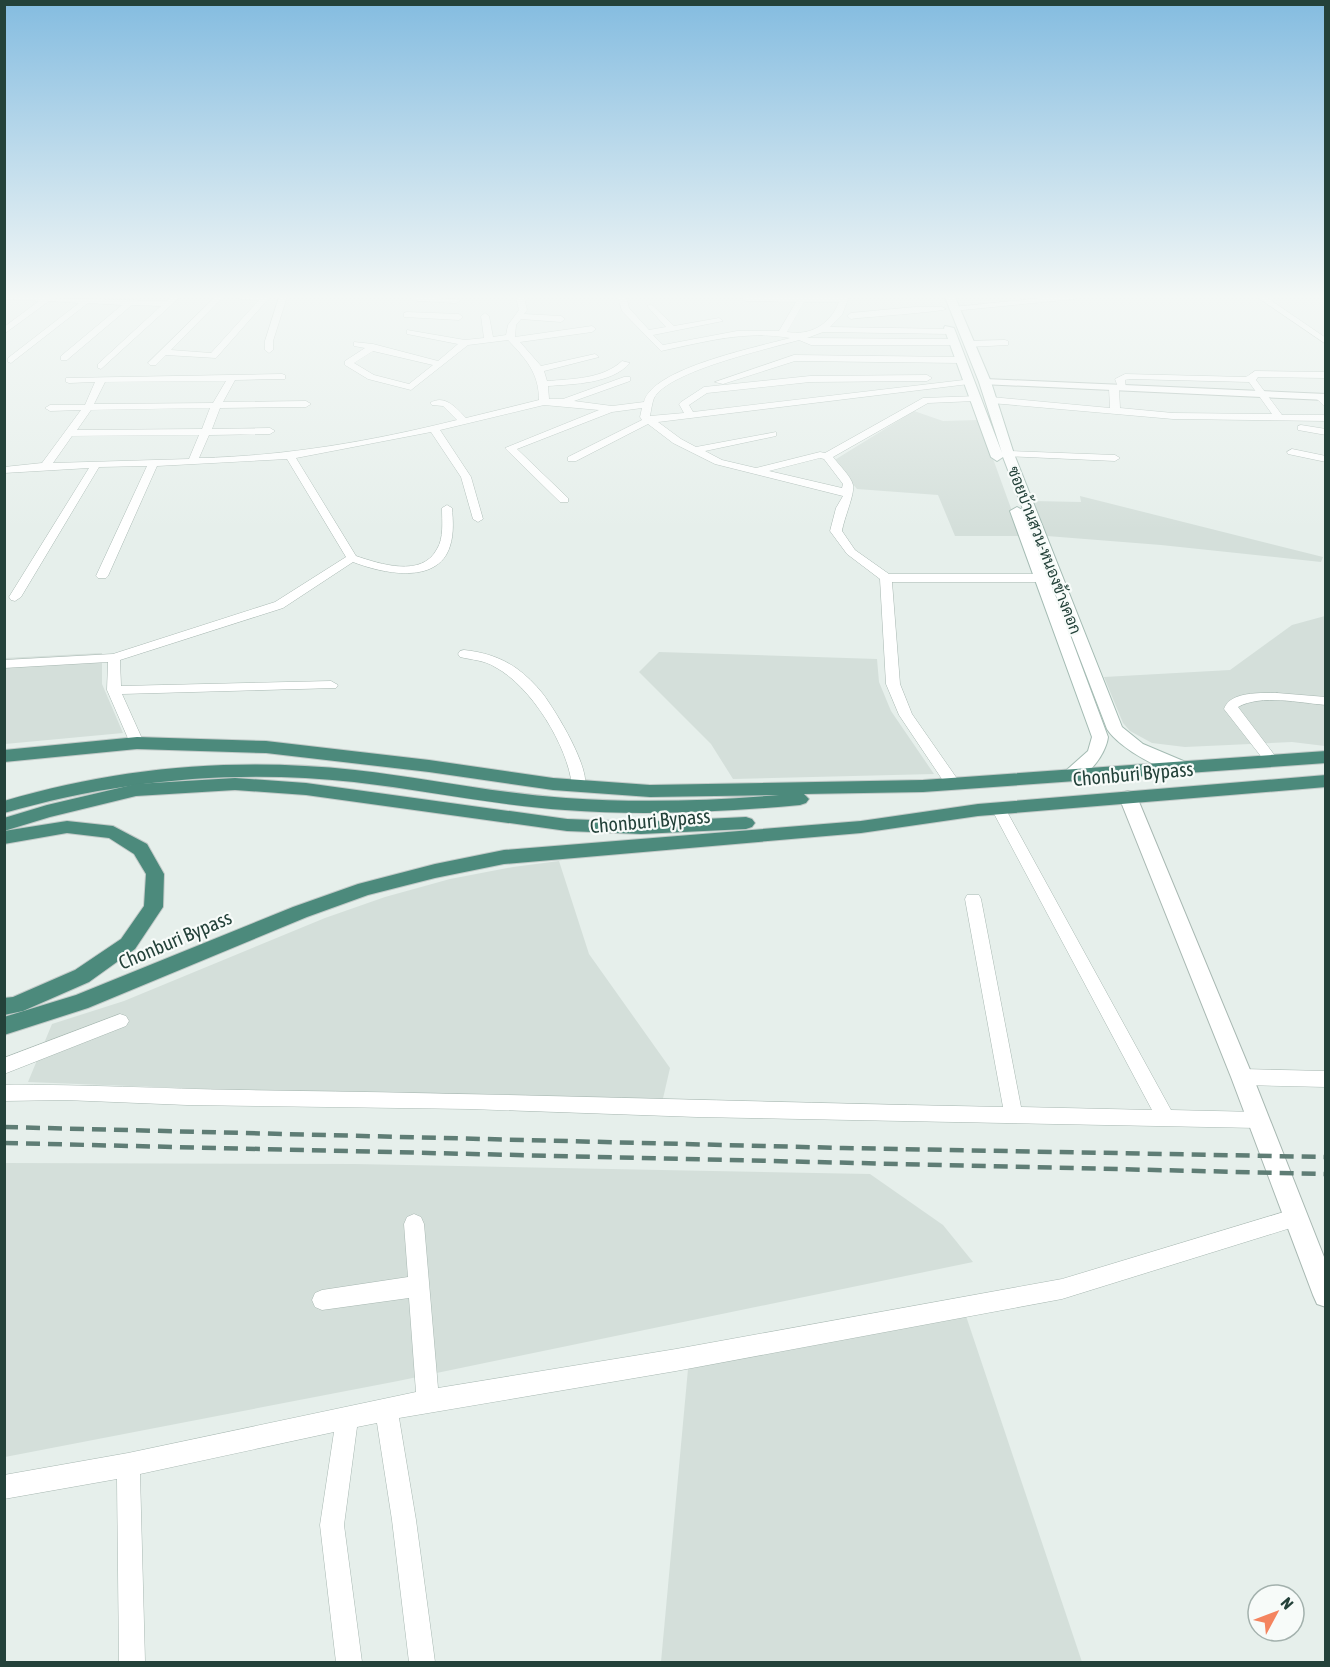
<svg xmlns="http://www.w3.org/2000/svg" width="1330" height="1667" font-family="'Asap Condensed',Sarabun,sans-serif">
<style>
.built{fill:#d4dfda}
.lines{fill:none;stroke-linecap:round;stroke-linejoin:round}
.minor-casing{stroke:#a8b8b2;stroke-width:1}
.tertiary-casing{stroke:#a8b8b2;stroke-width:2}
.secondary-casing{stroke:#a4bbb3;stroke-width:2}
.trunk-casing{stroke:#c2cac8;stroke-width:2}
.minor{fill:#fff;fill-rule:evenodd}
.tertiary{fill:#fff;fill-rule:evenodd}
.secondary{fill:#fff;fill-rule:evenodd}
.trunk{fill:#4c8a7c;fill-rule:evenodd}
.rail{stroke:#5f7d75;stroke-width:4.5;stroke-dasharray:14 8;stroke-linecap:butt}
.labels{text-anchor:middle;stroke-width:4.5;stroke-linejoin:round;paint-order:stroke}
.far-street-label{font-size:16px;fill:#24423a;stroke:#f7fbf9}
.street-label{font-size:20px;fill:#24423a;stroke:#f7fbf9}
</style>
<rect width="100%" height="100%" fill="#e6efeb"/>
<g class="built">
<path d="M914 411 943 421 979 420 1021 536H955L938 495 857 489 833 461Z"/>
<path d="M1080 496 1323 557 1321 562 1161 545 1047 536 1033 501 1081 502Z"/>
<path d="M1325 616V746L1292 742 1185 747 1152 743 1130 731 1123 723 1104 677 1230 670 1292 625Z"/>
<path d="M659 652 877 659 879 682 891 711 934 774 733 779 711 744 639 672Z"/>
<path d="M102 653V684L123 733 5 744V658Z"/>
<path d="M559 861 589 954 670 1068 661 1107 28 1082 52 1024 124 1001 325 918 385 897 450 879 513 867Z"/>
<path d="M5 1163 355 1164 870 1174 943 1225 973 1262 398 1381 5 1457Z"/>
<path d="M965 1313 1082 1662H661L688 1369Z"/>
</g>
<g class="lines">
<g class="minor-casing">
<g id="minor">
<path d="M4 297 166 301 172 297H180L101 369 98 368V364L161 306 132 305 67 360H61V356L122 305 88 303 11 363 8 362V358L79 303 49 301 4 334V327L39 301 4 299Z"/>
<path d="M215 297H223L171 350 211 353 259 300 240 299 236 297 269 298 216 358 166 355 156 365H150L148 363Z"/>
<path d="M279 297H287L273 341V350L269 353 265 350V341Z"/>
<path d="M415 297 456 299 460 301 456 303 418 301 414 299Z"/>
<path d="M516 297H524L527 310 524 314 561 316 565 319 561 322 521 319 516 325 515 337 592 326 596 329 592 332 520 342 541 366 595 354 599 357 544 371 547 381C572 379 603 379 622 361L630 363C611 384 574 384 548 386L549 399H563L624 377H630V381L574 401 612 406 644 402C652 368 758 347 790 338 746 330 704 342 661 351L622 311 618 297H626L629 308 649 330 666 327 647 306 651 304 674 326 719 318 723 321 653 335 663 345 737 331H779L796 302 746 301 741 297H849L842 315 830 327 953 329 954 331 950 334 823 332 807 338 954 339 958 342 954 345H811L799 340C768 349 668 371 654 398 652 403 651 411 650 416L684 413 679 404 681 402 704 387 810 376 927 375 932 378 927 381 810 382 707 393 689 405 693 412 972 379V383L969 384 658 422 681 439 696 447 776 432V436L705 451 722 460 756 468 820 452 825 453 923 398 978 396 980 398 975 401 928 403 833 457C838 464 851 476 853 485 855 494 844 518 842 531L855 550 889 574H1042L1048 578 1042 582H892L900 684 912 714 958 780 960 784 958 788H948L899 715 886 684 880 579 847 554 830 531 836 508 843 496 715 464 673 443 648 424 576 461H568V457L642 420 640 417 642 408 612 412 517 449 568 498V502H560L505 448 599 410 544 405 440 430 471 477 483 519 478 522 473 519 461 477 431 432 296 458 356 556C380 564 422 578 437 549 444 538 442 521 442 508L447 505 452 508C453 520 454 534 450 546 438 586 381 573 353 562L283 608 120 660 121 686 331 681 338 685 336 688 122 694 144 743 137 748 130 743 107 690 108 662 4 668V660L113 654 275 602 346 557 287 459 157 466 108 576 106 578H98L96 576 147 466 99 467 21 597 15 601 11 600 9 597 89 468 4 473V467L42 463 81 410 50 411 45 408 50 405H85L95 382 69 383 66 382V378L282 374 285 375V379L235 380 223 402 306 401 311 404 306 407 220 408 212 429 270 428 275 431 270 434 209 435 199 458C287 456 372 441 457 420L443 406 432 405 430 403C445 394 456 408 466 418L539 400C539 373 526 359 508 340L468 345 411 390 368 379 345 365V361L365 348 354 346V342L373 344 438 361 458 344 407 334V330L465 340 484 338 481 316 485 313 489 316 493 337 506 335 508 325 519 310ZM804 302H839C830 325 810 336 787 332ZM373 351 433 365 409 384 374 375 354 363ZM226 381 213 403 94 404 105 382ZM210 408 202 429 77 430 91 410ZM199 435 189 459 53 463 72 436ZM820 458 824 459 843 484 842 488 769 471Z"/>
<path d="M1052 297H1078L1074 299 953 311 949 309 953 307Z"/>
<path d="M1257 297H1266L1326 338V344Z"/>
<path d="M915 307H942L946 309C941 312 864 317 851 319L847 316 851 313Z"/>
<path d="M407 312 459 314 463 317 459 320 404 317V313Z"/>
<path d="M1005 340 1008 341V345L968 347 964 344 968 341Z"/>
<path d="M794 355 961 357 965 360 961 363 795 361 723 384 715 382Z"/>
<path d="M1255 371 1326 372V378L1258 377 1256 380 1282 415H1326V421L1173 419 991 403 986 400 991 397 1110 408 1109 388 1114 385 1118 387 1115 379 1125 374 1246 377ZM1129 379 1249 382 1272 414 1173 413 1120 408 1119 389 1126 390 1125 380Z"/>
<path d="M1320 394 1326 398V408L1315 397Z"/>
<path d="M1301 425 1326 429V435L1298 430V426Z"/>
<path d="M1292 449 1326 456V462L1288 454 1287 452Z"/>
<path d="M1008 451 1115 455 1120 458 1115 461 1004 456 1003 454Z"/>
<path d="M464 650C483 652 500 657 516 668 526 675 535 684 543 694 555 710 593 771 584 790L579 791 572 786C568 746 531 686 495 667 484 660 472 660 460 657L458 654 460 651Z"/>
<path d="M1277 693 1326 697V705C1299 703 1262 694 1238 707L1279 761 1272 766 1267 764 1224 709C1230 691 1261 693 1277 693Z"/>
<path d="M998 803 1005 808 1171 1110 1258 1112 1265 1114 1267 1120 1265 1126 1258 1128 697 1117 470 1109 187 1105 65 1100 4 1101V1085C83 1084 162 1089 240 1090 494 1093 748 1102 1003 1107L965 899 967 895H979L981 899 1021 1107 1152 1110 991 808Z"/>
<path d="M120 1014 126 1016 129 1021 126 1026 4 1074V1058Z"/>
<path d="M1242 1069 1326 1071V1087L1242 1085 1236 1083 1233 1077 1236 1071Z"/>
<path d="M1297 1208 1304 1210 1307 1217 1304 1224 1297 1226 1062 1299 676 1371 399 1418 416 1520 435 1662H409L392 1520 377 1423 357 1427 344 1525 362 1662H336L320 1525 334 1432 140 1474 145 1662H119L117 1479 4 1499V1475L128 1453 416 1392 409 1298 322 1310 315 1307 312 1300 315 1293 322 1290 408 1277 404 1224 407 1217 414 1214 421 1217 424 1224 438 1388 676 1349 1062 1279Z"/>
</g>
</g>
<g class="tertiary-casing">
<g id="tertiary">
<path d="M985 379 1326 394V400L981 384V380Z"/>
<path d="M1128 791 1134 793 1137 797 1253 1077 1326 1262V1307L1317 1304 1313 1295 1231 1077 1119 797 1122 793Z"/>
</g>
</g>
<g class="secondary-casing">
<g id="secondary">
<path d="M945 297H955L991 382 1014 454 1122 727 1143 744 1188 763 1190 767 1188 771C1167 777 1118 747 1107 729L1003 457 997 461 991 457 944 328 945 326 954 328 1002 453 979 382Z"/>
<path d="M1017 507 1024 511 1108 737C1106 755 1084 785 1064 779L1061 775 1088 751 1092 737 1010 511Z"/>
</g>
</g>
<g class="trunk-casing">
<g id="trunk">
<path d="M137 737 266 741 429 760 553 778 650 785 923 780 1326 751V763L923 792 804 794 809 799 806 803 800 805C722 812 643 816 565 810 494 805 424 790 354 782 235 769 119 780 4 813V801C119 767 236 757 355 770 425 778 495 793 566 798 637 803 709 801 779 795L650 797 553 790 429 772 266 753 137 749 4 762V750Z"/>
<path d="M1326 775V787L978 816 861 833 504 864 435 878 368 895 307 917 88 1008 4 1035V1017L76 995 293 907 358 884 435 864 504 850 861 821 978 804Z"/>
<path d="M235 778 306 783 567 819 641 822 746 817 752 819 755 823 752 827 746 829 641 834 567 831 306 795 235 790 136 796 50 817 4 831V818L47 805 136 784Z"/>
<path d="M67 821 113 826 147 844 164 874 163 907 135 949 89 982 23 1011 4 1015V998L13 997 75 970 121 939 144 906 146 874 134 854 109 838 67 833 4 844V831Z"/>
</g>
</g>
<use href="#minor" class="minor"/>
<use href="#tertiary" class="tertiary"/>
<use href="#secondary" class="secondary"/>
<use href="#trunk" class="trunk"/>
<g class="rail">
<path d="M4 1127 843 1148 1326 1157"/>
<path d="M4 1143 1326 1174"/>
</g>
</g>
<linearGradient id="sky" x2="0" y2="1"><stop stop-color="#84bce0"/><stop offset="0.56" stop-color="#f4f8f6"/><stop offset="1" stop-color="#f4f8f6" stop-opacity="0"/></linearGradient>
<rect width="1330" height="530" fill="url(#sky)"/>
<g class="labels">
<g class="far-street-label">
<text transform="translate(1045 550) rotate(69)" y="6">ซอยบ้านสวน-หนองข้างคอก</text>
</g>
<g class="street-label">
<text transform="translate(1133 774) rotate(-5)" y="7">Chonburi Bypass</text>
<text transform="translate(650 821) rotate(-5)" y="7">Chonburi Bypass</text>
<text transform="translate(175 940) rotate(-23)" y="7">Chonburi Bypass</text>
</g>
</g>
<rect width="1330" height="1667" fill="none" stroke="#24423a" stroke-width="12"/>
<g transform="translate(1276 1613) rotate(49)"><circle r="28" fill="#f7fbf9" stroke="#a3b1ad" stroke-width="1.5"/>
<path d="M0-4.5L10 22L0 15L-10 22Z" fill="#f4845f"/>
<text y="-9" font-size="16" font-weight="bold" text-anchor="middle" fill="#24423a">N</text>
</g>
</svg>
